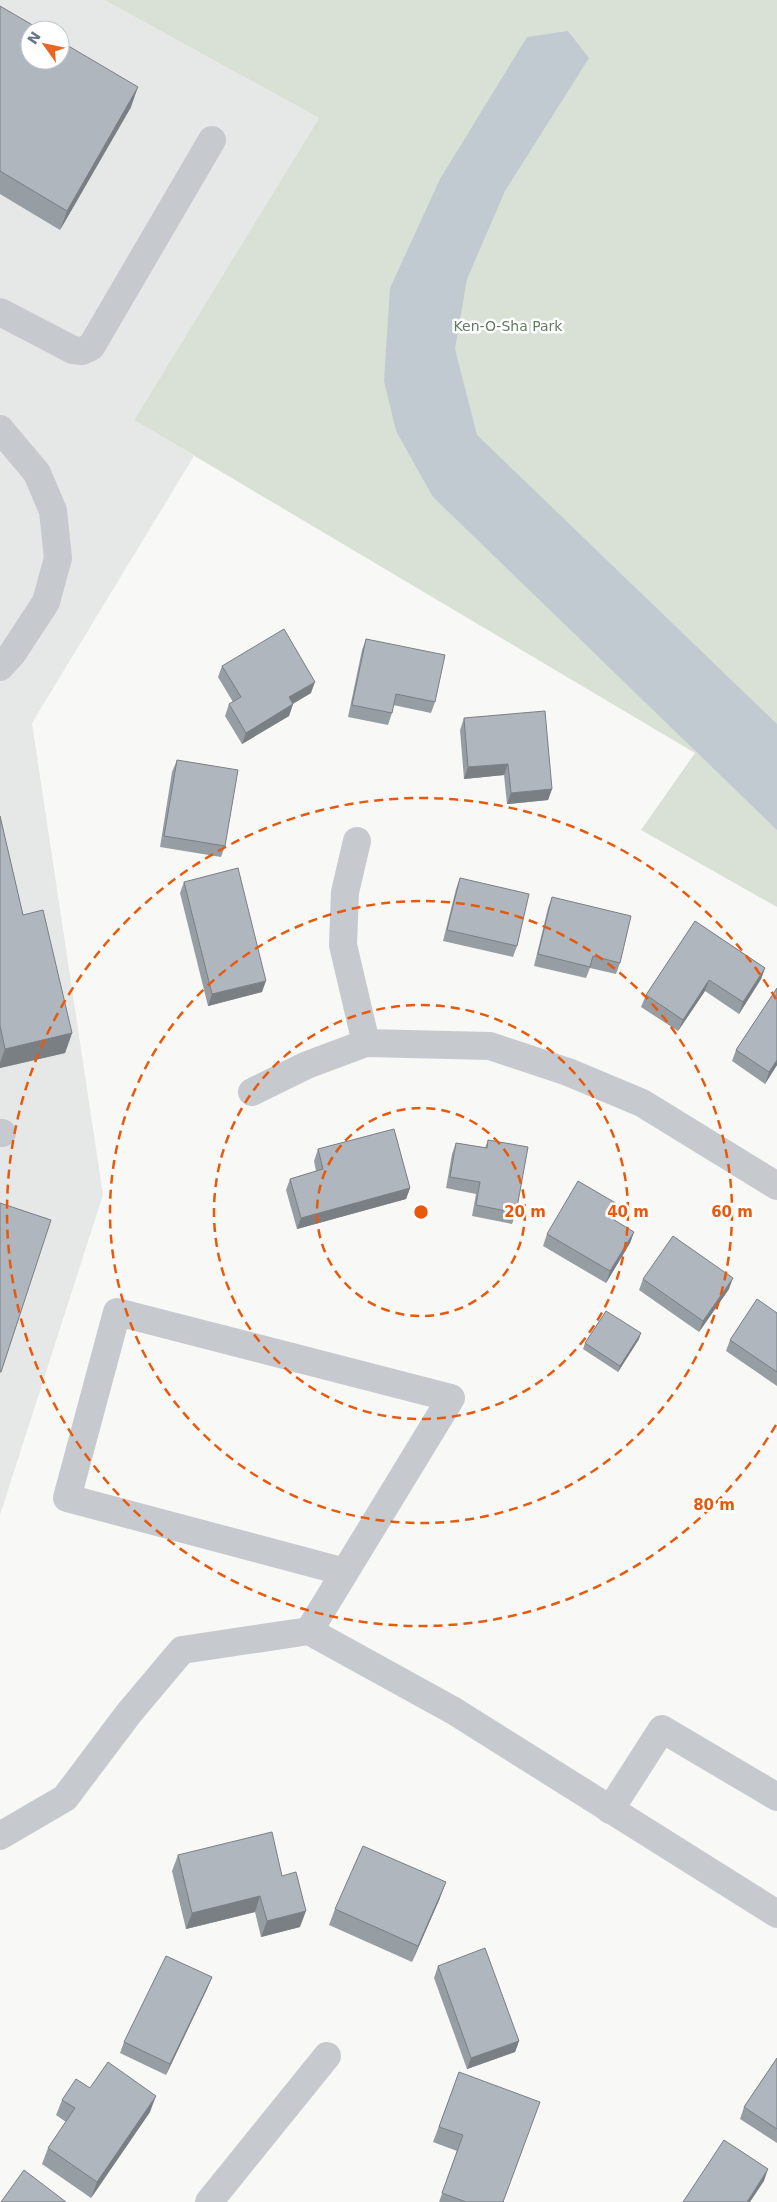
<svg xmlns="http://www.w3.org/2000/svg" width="777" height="2202" font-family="'DejaVu Sans',sans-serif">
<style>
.built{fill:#e6e8e7;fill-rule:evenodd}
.green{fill:#d9e1d7}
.water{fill:#c1cad0}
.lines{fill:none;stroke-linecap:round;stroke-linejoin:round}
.minor{stroke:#c6c9ce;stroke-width:28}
.wall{fill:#969da3}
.shaded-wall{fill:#7a7f84}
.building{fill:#afb6bd;stroke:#7a7f84}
.ring{fill:none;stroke:#e8590c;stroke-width:2.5;stroke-dasharray:9 6}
.labels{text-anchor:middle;stroke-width:5;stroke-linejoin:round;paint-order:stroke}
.park-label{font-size:14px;fill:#647a61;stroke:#fff}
.centre{fill:#e8590c;stroke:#fff;stroke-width:2.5}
.ring-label{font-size:15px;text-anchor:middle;font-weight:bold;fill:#e8590c;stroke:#fff;stroke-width:5;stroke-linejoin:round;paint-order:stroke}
</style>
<rect width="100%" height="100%" fill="#f8f9f6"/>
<path class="built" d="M0 0H104L319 118 134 420 194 456 32 723 103 1195 0 1515ZM30 30H60V60H30Z"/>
<path class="green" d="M104 0H777V907L641 830 695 753 134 420 319 118Z"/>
<path class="water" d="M568 31 589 58 505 191 467 279 455 349 477 435 777 724V830L433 497 396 431 384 381 390 288 440 179 527 37Z"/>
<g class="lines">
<g class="minor">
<path d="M0 312 73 350 82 351 91 347 212 140"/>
<path d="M0 429 37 473 53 511 58 558 46 602 12 654 0 667"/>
<path d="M357 841 345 892 343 945 366 1043"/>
<path d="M252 1092 307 1065 366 1043 490 1046 568 1072 642 1103 777 1186"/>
<path d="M0 1133H2"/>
<path d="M309 1631 451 1398 117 1312 67 1498 345 1572"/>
<path d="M610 1810 662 1729 777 1797"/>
<path d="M0 1836 65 1798 129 1713 182 1650 309 1631 454 1711 777 1914"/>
<path d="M209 2202 327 2056"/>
</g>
</g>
<g class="wall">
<path d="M0 6 131 107 60 230 0 194Z"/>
<path d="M366 639 435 702 431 713 393 705 392 713 388 725 348 717 362 650Z"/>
<path d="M222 666 311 693 293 704 289 716 242 744 225 716 229 704 233 702 218 677Z"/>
<path d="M464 718 552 789 548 800 507 804 504 775 464 779 460 730Z"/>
<path d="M177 760 225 846 221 857 160 847 172 772Z"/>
<path d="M0 816 23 915 72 1033 65 1053 0 1068Z"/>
<path d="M460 878 517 946 513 957 443 941 456 889Z"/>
<path d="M184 882 262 992 208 1006 180 893Z"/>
<path d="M552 897 620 963 616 974 590 968 586 978 534 966 548 908Z"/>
<path d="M695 921 765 968 761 979 739 1014 705 991 678 1031 641 1007 646 995Z"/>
<path d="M777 988V1065L765 1084 732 1061 736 1050Z"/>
<path d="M488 1140 516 1213 512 1224 472 1216 476 1194 446 1188 452 1154 456 1143 485 1148Z"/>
<path d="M318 1149 410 1188 406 1199 297 1229 286 1190 290 1179 316 1171 314 1161Z"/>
<path d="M619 1205 613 1220 634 1232 630 1243 606 1283 543 1246 547 1234Z"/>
<path d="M643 1279 729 1289 699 1332 639 1290Z"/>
<path d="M777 1313V1386L726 1351 730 1340Z"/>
<path d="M639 1339 618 1372 583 1349 585 1343Z"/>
<path d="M178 1855 282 1876 300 1927 261 1937 255 1912 186 1929 172 1871Z"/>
<path d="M440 1898 412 1962 329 1925 335 1909Z"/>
<path d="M438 1966 519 2041 515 2052 467 2069 434 1978Z"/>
<path d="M212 1977 207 1989 166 2075 120 2053 124 2042Z"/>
<path d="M777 2058V2143L740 2119 744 2107Z"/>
<path d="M459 2072 504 2202H439L457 2151 433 2142Z"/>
<path d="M90 2088 150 2112 91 2198 42 2164 48 2148 66 2122 56 2115 62 2100Z"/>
</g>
<g class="shaded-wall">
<path d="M138 87 131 107 60 230 67 211Z"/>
<path d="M315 682 311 693 285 708 289 697Z"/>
<path d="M293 704 289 716 242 744 246 733Z"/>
<path d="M508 764 504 775 464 779 468 767Z"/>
<path d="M552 789 548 800 507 804 511 793Z"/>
<path d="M765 968 761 979 739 1014 743 1002Z"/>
<path d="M709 980 705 991 678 1031 683 1020Z"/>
<path d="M266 981 262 992 208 1006 212 994Z"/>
<path d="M72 1033 65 1053 0 1068V1063L5 1049Z"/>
<path d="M777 1060V1065L765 1084 769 1072Z"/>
<path d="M410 1188 406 1199 297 1229 301 1218Z"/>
<path d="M619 1205 615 1216 607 1230 611 1218Z"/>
<path d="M634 1232 630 1243 606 1283 610 1271Z"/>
<path d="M733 1278 729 1289 699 1332 703 1321Z"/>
<path d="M641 1333 639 1339 618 1372 620 1366Z"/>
<path d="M446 1882 440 1898 412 1962 418 1946Z"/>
<path d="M260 1896 255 1912 186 1929 192 1913Z"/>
<path d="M306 1911 300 1927 261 1937 267 1921Z"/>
<path d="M212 1977 207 1989 166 2075 170 2064Z"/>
<path d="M519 2041 515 2052 467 2069 471 2058Z"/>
<path d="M156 2096 150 2112 91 2198 97 2182Z"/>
<path d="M768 2169 764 2181 750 2202H747Z"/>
</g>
<g class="building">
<path d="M0 6 41 30H30V60H60V41L138 87 67 211 0 171Z"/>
<path d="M284 629 315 682 289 697 293 704 246 733 229 704 241 697 222 666Z"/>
<path d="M366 639 445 655 435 702 396 694 392 713 352 705Z"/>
<path d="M545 711 552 789 511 793 508 764 468 767 464 718Z"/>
<path d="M177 760 238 770 225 846 164 836Z"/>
<path d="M0 816 23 915 43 910 72 1033 5 1049 0 1026Z"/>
<path d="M238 868 266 981 212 994 184 882Z"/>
<path d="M460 878 529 894 517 946 447 930Z"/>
<path d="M552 897 631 916 620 963 593 956 590 967 538 954Z"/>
<path d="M695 921 765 968 743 1002 709 980 683 1020 646 995Z"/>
<path d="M777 988V1060L769 1072 736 1050Z"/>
<path d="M394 1129 410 1188 301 1218 290 1179 323 1169 318 1149Z"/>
<path d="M488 1140 528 1147 516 1213 476 1205 480 1182 450 1177 456 1143 487 1148Z"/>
<path d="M578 1181 619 1205 611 1218 634 1232 610 1271 547 1234Z"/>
<path d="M0 1203 51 1220 1 1372H0Z"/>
<path d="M673 1236 733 1278 703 1321 643 1279Z"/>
<path d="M757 1299 777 1313V1372L730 1340Z"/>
<path d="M606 1311 641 1333 620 1366 585 1343Z"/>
<path d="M272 1832 282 1876 296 1872 306 1911 267 1921 260 1896 192 1913 178 1855Z"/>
<path d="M363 1846 446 1882 418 1946 335 1909Z"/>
<path d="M485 1948 519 2041 471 2058 438 1966Z"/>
<path d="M166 1956 212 1977 170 2064 124 2042Z"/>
<path d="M777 2058V2129L744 2107Z"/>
<path d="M108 2062 156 2096 97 2182 48 2148 75 2108 62 2100 76 2079 90 2088Z"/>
<path d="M459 2072 540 2102 503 2202H466L442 2193 463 2135 439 2127Z"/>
<path d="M724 2140 768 2169 747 2202H683Z"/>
<path d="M24 2170 66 2202H1Z"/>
</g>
<g class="ring">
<circle cx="421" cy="1212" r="104"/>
<circle cx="421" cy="1212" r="207"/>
<circle cx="421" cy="1212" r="311"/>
<path d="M776 1425A414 414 0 1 1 776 999"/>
</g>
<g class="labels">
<g class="park-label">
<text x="508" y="331">Ken-O-Sha Park</text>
</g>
</g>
<circle cx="421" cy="1212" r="8" class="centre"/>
<g class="ring-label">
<text x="525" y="1217">20 m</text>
<text x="628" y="1217">40 m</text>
<text x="732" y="1217">60 m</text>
<text x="714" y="1510">80 m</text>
</g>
<g transform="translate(45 45) rotate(303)"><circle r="24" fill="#ffffff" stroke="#c2c8d0"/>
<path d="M0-4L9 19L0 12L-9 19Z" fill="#ec6623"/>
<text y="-8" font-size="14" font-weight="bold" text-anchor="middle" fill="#667689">N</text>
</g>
</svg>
